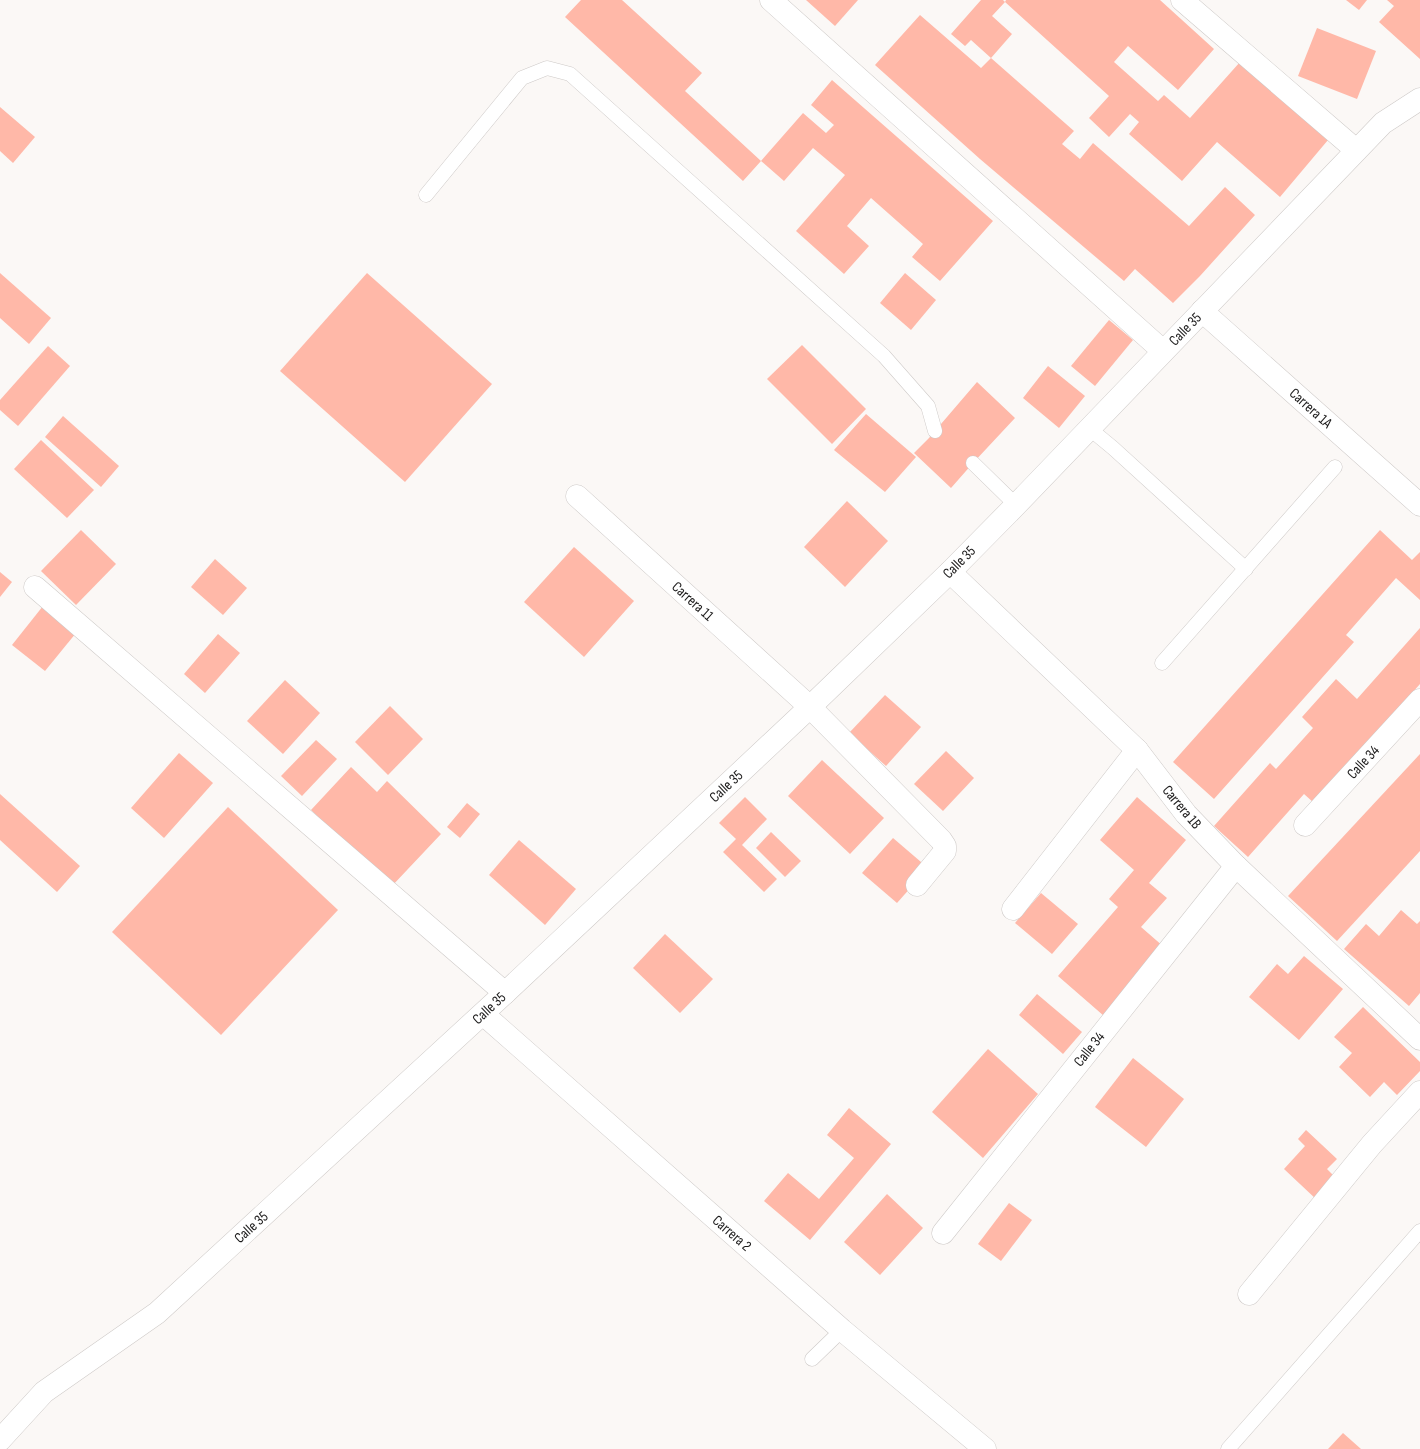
<svg xmlns="http://www.w3.org/2000/svg" width="1420" height="1449" font-family="'Sofia Sans Condensed',sans-serif">
<style>
.building{fill:#ffb8a8}
.lines{fill:none;stroke-linecap:round;stroke-linejoin:round}
.lane-casing{stroke:#cecac8;stroke-width:15}
.street-casing{stroke:#cecac8;stroke-width:23}
.secondary-casing{stroke:#cecac8;stroke-width:23}
.lane{stroke:#fff;stroke-width:14}
.street{stroke:#fff;stroke-width:22}
.secondary{stroke:#fff;stroke-width:22}
.labels{text-anchor:middle;stroke-width:3;stroke-linejoin:round;paint-order:stroke}
.street-label{font-size:15px;fill:#1d1c1c;stroke:#fff}
</style>
<rect width="100%" height="100%" fill="#fbf8f6"/>
<g class="building">
<path d="M581 0H622L702 73 685 91 761 161 743 181 565 17Z"/>
<path d="M806 0H858L835 26Z"/>
<path d="M981 0H1003L1005 2 992 16 1012 34 991 58 971 40 965 46 951 34Z"/>
<path d="M1006 0H1160L1214 49 1178 90 1128 46 1114 62 1158 101 1164 95 1190 118 1240 62 1328 140 1280 197 1217 142 1182 181 1129 134 1139 122 1130 114 1109 137 1089 118 1109 96 1005 2Z"/>
<path d="M1346 0H1367L1359 10Z"/>
<path d="M1387 0H1420V59L1379 22 1394 6Z"/>
<path d="M920 15 981 68 991 58 1074 131 1062 144 1080 159 1093 143 1189 226 1225 187 1255 215 1200 276 1173 303 1135 269 1124 281 980 159 875 65Z"/>
<path d="M1317 28 1376 51 1357 99 1298 76Z"/>
<path d="M832 80 993 221 940 281 912 257 923 244 871 198 847 226 869 246 844 274 796 231 845 175 813 148 784 181 761 161 803 113 826 133 834 125 811 105Z"/>
<path d="M0 107 35 137 13 163 0 151Z"/>
<path d="M0 273 51 318 29 344 0 318Z"/>
<path d="M367 273 492 384 405 482 280 371Z"/>
<path d="M905 273 936 300 911 330 880 303Z"/>
<path d="M1109 320 1133 340 1095 386 1071 366Z"/>
<path d="M802 345 866 409 832 444 767 379Z"/>
<path d="M48 346 70 366 18 426 0 410V400Z"/>
<path d="M1048 366 1085 396 1059 428 1023 398Z"/>
<path d="M977 382 1015 418 973 463 951 488 914 453 929 438Z"/>
<path d="M866 414 916 457 885 492 834 450Z"/>
<path d="M63 416 119 466 101 487 45 437Z"/>
<path d="M41 440 94 490 67 518 14 469Z"/>
<path d="M847 501 888 541 845 587 804 547Z"/>
<path d="M81 530 116 564 76 605 41 571Z"/>
<path d="M1380 530 1412 560 1420 552V600L1396 578 1346 635 1354 642 1214 799 1173 762Z"/>
<path d="M574 547 634 601 584 657 524 602Z"/>
<path d="M215 559 247 588 223 615 191 587Z"/>
<path d="M0 572 12 582 0 597Z"/>
<path d="M43 606 76 633 45 671 12 645Z"/>
<path d="M1420 628V684L1314 803 1304 794 1248 857 1214 826 1270 763 1276 769 1313 728 1302 717 1336 679 1357 699Z"/>
<path d="M218 634 240 653 205 693 184 674Z"/>
<path d="M285 680 320 713 283 754 247 721Z"/>
<path d="M885 695 921 727 886 766 849 733Z"/>
<path d="M390 706 423 739 388 775 355 742Z"/>
<path d="M316 740 337 759 302 796 281 776Z"/>
<path d="M946 751 974 778 943 811 914 784Z"/>
<path d="M179 753 213 783 164 838 131 808Z"/>
<path d="M1420 754V851L1337 941 1288 896Z"/>
<path d="M822 760 884 818 850 854 788 796Z"/>
<path d="M351 767 377 792 387 781 441 834 391 887 311 810Z"/>
<path d="M0 794 80 866 57 892 0 840Z"/>
<path d="M745 797 767 819 742 845 777 879 764 892 723 852 736 839 719 823Z"/>
<path d="M1137 797 1186 840 1149 883 1167 898 1141 927 1164 947 1104 1016 1058 976 1118 907 1109 899 1134 870 1100 840Z"/>
<path d="M467 803 480 814 460 838 447 827Z"/>
<path d="M228 807 338 910 221 1035 112 932Z"/>
<path d="M771 832 801 861 785 877 756 848Z"/>
<path d="M893 838 928 868 897 903 862 873Z"/>
<path d="M519 840 576 889 545 925 489 875Z"/>
<path d="M1041 893 1078 924 1052 954 1015 923Z"/>
<path d="M1401 910 1417 924 1420 921V993L1409 1006 1344 949 1366 924 1379 936Z"/>
<path d="M665 934 713 979 680 1013 633 968Z"/>
<path d="M1304 956 1343 989 1299 1040 1249 997 1277 964 1288 974Z"/>
<path d="M1037 994 1082 1032 1063 1054 1019 1015Z"/>
<path d="M1363 1007 1420 1062V1071L1397 1095 1384 1082 1370 1097 1339 1067 1352 1053 1334 1037Z"/>
<path d="M988 1049 1038 1094 983 1158 932 1112Z"/>
<path d="M1133 1058 1184 1099 1146 1147 1095 1107Z"/>
<path d="M849 1108 891 1144 810 1240 764 1201 788 1173 819 1199 854 1158 827 1135Z"/>
<path d="M1306 1130 1337 1159 1327 1169 1337 1179 1317 1200 1284 1169 1305 1146 1298 1139Z"/>
<path d="M887 1194 923 1228 880 1275 844 1242Z"/>
<path d="M1009 1203 1032 1220 1001 1261 978 1244Z"/>
<path d="M1343 1433 1361 1449H1328Z"/>
</g>
<g class="lines">
<g class="lane-casing">
<g id="lane">
<path d="M426 195 522 78 547 68 570 74 884 356 928 406 935 431"/>
<path d="M1090 429 1113 448 1246 569"/>
<path d="M973 463 1016 505"/>
<path d="M1162 663 1335 467"/>
<path d="M812 1359 842 1330"/>
<path d="M1228 1449 1420 1231"/>
</g>
</g>
<g class="street-casing">
<g id="street">
<path d="M771 0 1163 351"/>
<path d="M1182 0 1356 150"/>
<path d="M1202 311 1420 505"/>
<path d="M577 496 810 707 941 840 945 846V851L917 885"/>
<path d="M950 572 1137 750 1186 814 1236 866 1420 1039"/>
<path d="M35 587 505 993"/>
<path d="M1305 825 1420 700"/>
<path d="M1013 909 1137 750"/>
<path d="M483 1014 842 1330 985 1449"/>
<path d="M943 1233 1236 866"/>
<path d="M1249 1294 1372 1144 1420 1092"/>
</g>
</g>
<g class="secondary-casing">
<path id="secondary" d="M0 1440 44 1392 157 1313 505 993 810 707 950 572 1016 505 1383 123 1420 99"/>
</g>
<use href="#lane" class="lane"/>
<use href="#street" class="street"/>
<use href="#secondary" class="secondary"/>
</g>
<g class="labels">
<g class="street-label">
<text transform="translate(1185 329) rotate(-46)" y="5">Calle 35</text>
<text transform="translate(1311 408) rotate(42)" y="5">Carrera 1A</text>
<text transform="translate(959 562) rotate(-45)" y="5">Calle 35</text>
<text transform="translate(693 601) rotate(42)" y="5">Carrera 11</text>
<text transform="translate(1363 762) rotate(-47)" y="5">Calle 34</text>
<text transform="translate(726 786) rotate(-43)" y="5">Calle 35</text>
<text transform="translate(1182 807) rotate(50)" y="5">Carrera 1B</text>
<text transform="translate(489 1008) rotate(-43)" y="5">Calle 35</text>
<text transform="translate(1089 1049) rotate(-51)" y="5">Calle 34</text>
<text transform="translate(251 1227) rotate(-42)" y="5">Calle 35</text>
<text transform="translate(732 1233) rotate(41)" y="5">Carrera 2</text>
</g>
</g>
</svg>
